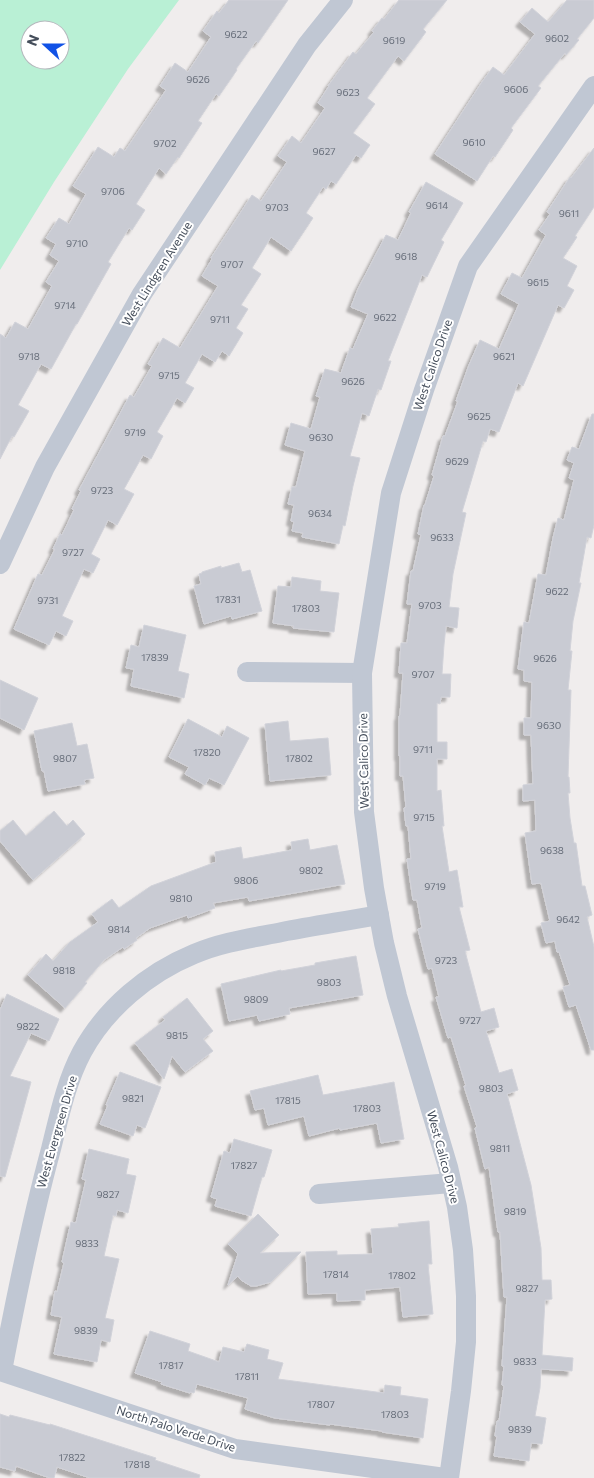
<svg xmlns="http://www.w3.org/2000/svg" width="594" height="1478" font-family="Commissioner,sans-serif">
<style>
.green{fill:#b9f0d5;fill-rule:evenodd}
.building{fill:#c9cbd3;stroke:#d1d2d9;filter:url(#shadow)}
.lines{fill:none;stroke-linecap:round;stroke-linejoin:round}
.minor{stroke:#c0c7d3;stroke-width:20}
.labels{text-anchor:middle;stroke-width:4;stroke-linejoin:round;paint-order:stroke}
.number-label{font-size:10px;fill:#666d79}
.street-label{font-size:12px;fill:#454e5b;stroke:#fff}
</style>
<defs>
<filter id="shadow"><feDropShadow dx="-4.5" dy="4.5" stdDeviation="1" flood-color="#0004"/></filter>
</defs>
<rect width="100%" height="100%" fill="#f0eded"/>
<path class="green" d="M0 0H179L128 69 54 182 0 270ZM30 30H60V60H30Z"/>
<g class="building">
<path d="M229 0H288L258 43 256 41 236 69 237 70 219 96 216 94 198 121 202 123 179 158 178 157 166 174 159 168 136 204 145 210 132 230 129 228 108 262 111 264 77 324H76L51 369 41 364 18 405 29 411 14 437 12 436 0 459V334L6 338 15 322 28 329 52 286 46 282 59 261 50 255 56 244 46 238 59 218 69 224 86 194 73 186 98 147 114 157 120 148 125 151 166 90 160 86 175 63 188 72 211 37 203 31 217 11 219 13Z"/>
<path d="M399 0H447L423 29 426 32 404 61 398 56 367 98 375 104 353 133 370 145 361 158 356 155 336 184 331 181 326 189 323 187 306 213 313 218 291 251 271 237 252 268 261 274 241 305 248 309 236 328 243 333 229 356 222 351 215 362 202 354 185 383 194 388 185 403 177 398 157 432 163 436 151 459 143 455 124 489 134 494 117 525 108 520 91 554 100 559 93 573 84 569 62 616 73 621 66 636 56 631 49 645 14 629 38 574 42 575 55 549H53L60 534 62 535 74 510 72 509 81 491 79 490 130 395 134 397 152 366 148 364 163 338 180 348 218 286 202 276 212 259 211 258 252 195 261 201 287 162 278 156 292 136 301 143 325 108 318 103 329 86H328L353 52 356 54 374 32 372 31 382 18 384 19Z"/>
<path d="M567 0H594V18L577 39 579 40 566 55 565 53 538 86 541 88 511 128 513 130 495 157 493 156 477 181 435 154 482 82 493 67 504 75 535 34 520 22 532 8 548 22Z"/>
<path d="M594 148V207L575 236 577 237 563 258 577 266 567 286 574 290 564 308 558 305 523 386 518 383 499 432 490 429 486 442 483 441 462 512 466 513 453 574 449 607 459 608 457 628 446 626 444 645 442 674H451L450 697H441L440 704 437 703V742H447V759H437V791L441 790 444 826H442L449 872 457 870 463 907H459L470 950 465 951 481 1012 494 1008 499 1027 486 1031 499 1073 512 1069 518 1090 507 1094 531 1185 541 1248 542 1280H551L552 1299 545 1300 542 1355 573 1358 572 1371 541 1369 540 1388 535 1416 546 1418 542 1444 531 1443 529 1461 494 1456 497 1436H495L497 1421H499L504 1386 502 1385 504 1366H502L507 1297H504L500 1232H498L489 1167 485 1169 475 1128 477 1127 464 1086H466L451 1037 448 1038 436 997H439L432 968 428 969 418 929 422 928 417 900H413L407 859H411L408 826H406L404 808 406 807 403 776H400V756H399V716L400 715 403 673H399L401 643H407L412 604H407L411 571H413L421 535 418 534 424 505H425L434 476 432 475 443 436H445L458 401H456L469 365 480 340 499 349 519 304 501 294 512 273 522 278 546 235 539 230 550 214 547 212 570 177 571 178Z"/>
<path d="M426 182 463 203 441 240 444 242 427 277 422 275 388 361H391L381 390 378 389 369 416 362 413 350 456 360 458 353 486 345 526 343 525 339 544 302 537 303 533 292 531 294 522 291 521 294 505 288 504 292 487H296L305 451 285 445 291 423 311 429 320 397 316 396 325 369 341 373 350 348 353 349 368 314 351 307 358 289 386 235 398 240 411 213 409 212Z"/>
<path d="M592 414H594V525L591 538 587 537 579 583H581L573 621 570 651H572L568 690H571L568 777H569L570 793H568L570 818 574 843H576L582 886H585L592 915 587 917 594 947V1050H591L576 1005 569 1007 563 987 570 985 559 952H557L555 941 546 943 541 923 550 921 541 883 532 884 525 833 536 831 535 800 523 801V785L533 784 531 735H524V718H531L532 682 524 681V670L518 669 524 622 529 623 538 574 546 575 553 538 558 518 564 520 574 480 569 478 574 463 567 460 572 447 579 449Z"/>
<path d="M239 563 242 572 250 570 262 611 232 619 231 616 204 624 194 586 201 584 199 574 202 573V572L221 566V568Z"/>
<path d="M292 577 321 581 320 591 339 593 334 632 293 628 294 626 273 623 278 586 291 587Z"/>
<path d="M144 625 186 635 178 671 189 674 184 698 131 686 134 669 126 668 131 645 139 647Z"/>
<path d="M0 680 38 698 24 730 0 718Z"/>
<path d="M188 719 222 737 227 726 249 738 224 785 209 778 205 785 185 774 189 767 169 757Z"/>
<path d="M288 721 290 741 328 738 331 775 270 781 265 724Z"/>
<path d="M72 723 77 746 87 744 94 778 84 780 85 784 48 791 44 771H42L34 731Z"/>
<path d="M54 811 67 826 73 820 85 834 33 880 0 841V831L13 820 26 836Z"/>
<path d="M308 839 310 850 337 845 345 884 249 901 248 897 213 903 215 908 188 918 187 915 150 928 136 938 137 940 124 949 123 947 104 960 85 982 87 983 65 1008 28 975 46 954 53 961 70 942 98 922 92 914 112 899 119 908 151 886 216 862 215 852 241 847 243 859 292 850 291 842Z"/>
<path d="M356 956 363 995 289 1008 290 1014 259 1021 257 1015 229 1021 221 984 281 970V971L315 965V963Z"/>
<path d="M7 994 59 1019 49 1041 31 1033 10 1076 31 1082 5 1177 0 1176V1010Z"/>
<path d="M187 998 213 1031 203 1039 213 1051 185 1072 172 1056 164 1079 135 1043 165 1020 163 1017Z"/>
<path d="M120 1072 161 1087 145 1128 137 1125 133 1136 100 1124 108 1105H106Z"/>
<path d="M318 1075 323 1095 394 1082 404 1139 381 1143 377 1123 340 1130V1128L309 1136 304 1116 268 1125 264 1108 255 1110 250 1091Z"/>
<path d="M234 1139 272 1150 264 1177H262L251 1216 215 1206 217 1199 211 1197 224 1151 230 1153Z"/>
<path d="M89 1149 129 1159 126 1174 136 1176 128 1213 117 1210 116 1216 113 1215 104 1256 119 1259 105 1318 114 1320 110 1342 101 1340 97 1362 54 1354 62 1317 51 1315 55 1291 57 1292 64 1263 62 1262 71 1222 76 1223 86 1180 82 1179Z"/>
<path d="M258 1214 279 1235 260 1253 301 1252 271 1282 256 1286H251L241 1280 238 1276 228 1285 238 1254 228 1244Z"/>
<path d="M429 1221 432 1264H428L433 1314 403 1317 400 1287 365 1290V1300L337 1301V1293L308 1294 306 1252 337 1251V1255L373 1254 371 1229 399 1227 398 1224Z"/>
<path d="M150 1331 190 1344 188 1351 219 1362 223 1347 244 1352 247 1344 269 1350 267 1359 283 1363 278 1379 384 1393 385 1385 401 1387 400 1395 428 1399 423 1438 382 1432V1431L330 1424V1425L275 1418 245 1409 248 1398 197 1384 194 1393 190 1392V1393L161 1384 162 1382 135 1373Z"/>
<path d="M0 1414 9 1417 10 1415 50 1425V1424L156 1458 155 1460 200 1475 199 1478H90L57 1467 54 1478H50L16 1466 15 1471 0 1467Z"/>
</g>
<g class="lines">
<g class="minor">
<path d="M0 564 45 467 142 294 307 45 343 0"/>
<path d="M247 672 362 673"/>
<path d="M319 1194 451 1183"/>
<path d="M0 1371 235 1449 445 1478"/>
<path d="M2 1371C16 1297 31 1223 51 1149 59 1117 66 1082 82 1052 106 1008 148 973 194 954 222 942 252 938 282 932 314 926 346 921 379 915"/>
<path d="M449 1478 461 1391 466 1342V1296L463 1250 457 1207 448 1167 397 996 384 943 374 888 364 812 362 673 391 493 424 390 468 266 594 86"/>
</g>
</g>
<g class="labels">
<g class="number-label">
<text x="236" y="38">9622</text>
<text x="557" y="42">9602</text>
<text x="394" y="44">9619</text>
<text x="198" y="83">9626</text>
<text x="516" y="93">9606</text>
<text x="348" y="96">9623</text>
<text x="474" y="146">9610</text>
<text x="165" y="147">9702</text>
<text x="324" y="155">9627</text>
<text x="113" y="195">9706</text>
<text x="437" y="209">9614</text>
<text x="277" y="211">9703</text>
<text x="569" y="217">9611</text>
<text x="77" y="247">9710</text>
<text x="406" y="260">9618</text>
<text x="232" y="268">9707</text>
<text x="538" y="286">9615</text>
<text x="65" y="309">9714</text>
<text x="385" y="321">9622</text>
<text x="220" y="323">9711</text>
<text x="29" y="360">9718</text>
<text x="504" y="360">9621</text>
<text x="169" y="379">9715</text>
<text x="353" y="385">9626</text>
<text x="479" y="420">9625</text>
<text x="135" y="436">9719</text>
<text x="321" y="441">9630</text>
<text x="457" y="465">9629</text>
<text x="102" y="494">9723</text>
<text x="320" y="517">9634</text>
<text x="442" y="541">9633</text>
<text x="73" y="556">9727</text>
<text x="557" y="595">9622</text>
<text x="228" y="603">17831</text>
<text x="48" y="604">9731</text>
<text x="430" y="609">9703</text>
<text x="306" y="612">17803</text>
<text x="155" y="661">17839</text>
<text x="545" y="662">9626</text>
<text x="423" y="678">9707</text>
<text x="549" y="729">9630</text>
<text x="423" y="753">9711</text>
<text x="207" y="756">17820</text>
<text x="65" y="762">9807</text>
<text x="299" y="762">17802</text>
<text x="424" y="821">9715</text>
<text x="552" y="854">9638</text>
<text x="311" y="874">9802</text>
<text x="246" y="884">9806</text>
<text x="435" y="890">9719</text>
<text x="181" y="902">9810</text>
<text x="568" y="923">9642</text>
<text x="119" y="933">9814</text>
<text x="446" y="964">9723</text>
<text x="64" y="974">9818</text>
<text x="329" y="986">9803</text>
<text x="256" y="1003">9809</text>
<text x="470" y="1024">9727</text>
<text x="28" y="1030">9822</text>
<text x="177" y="1039">9815</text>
<text x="491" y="1092">9803</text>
<text x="133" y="1102">9821</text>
<text x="288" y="1104">17815</text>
<text x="367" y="1112">17803</text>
<text x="500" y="1152">9811</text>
<text x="244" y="1169">17827</text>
<text x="108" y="1198">9827</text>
<text x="515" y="1215">9819</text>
<text x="87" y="1247">9833</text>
<text x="336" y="1278">17814</text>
<text x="402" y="1279">17802</text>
<text x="527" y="1292">9827</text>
<text x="86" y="1334">9839</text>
<text x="525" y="1365">9833</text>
<text x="171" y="1369">17817</text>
<text x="247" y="1380">17811</text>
<text x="321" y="1408">17807</text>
<text x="395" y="1418">17803</text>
<text x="520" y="1433">9839</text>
<text x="72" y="1461">17822</text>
<text x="137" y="1468">17818</text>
</g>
<g class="street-label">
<text transform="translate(157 274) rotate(-58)" y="4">West Lindgren Avenue</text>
<text transform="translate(433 365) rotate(-71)" y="4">West Calico Drive</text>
<text transform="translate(364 761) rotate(-91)" y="4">West Calico Drive</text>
<text transform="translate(57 1132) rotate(-74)" y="4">West Evergreen Drive</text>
<text transform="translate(443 1157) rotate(75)" y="4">West Calico Drive</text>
<text transform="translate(176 1429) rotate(18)" y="4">North Palo Verde Drive</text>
</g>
</g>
<g transform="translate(45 45) rotate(291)"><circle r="24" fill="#ffffff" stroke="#b5b8bd"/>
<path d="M0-4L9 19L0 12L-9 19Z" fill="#1152e6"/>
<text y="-8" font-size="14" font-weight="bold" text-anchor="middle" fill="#454e5b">N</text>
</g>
</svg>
